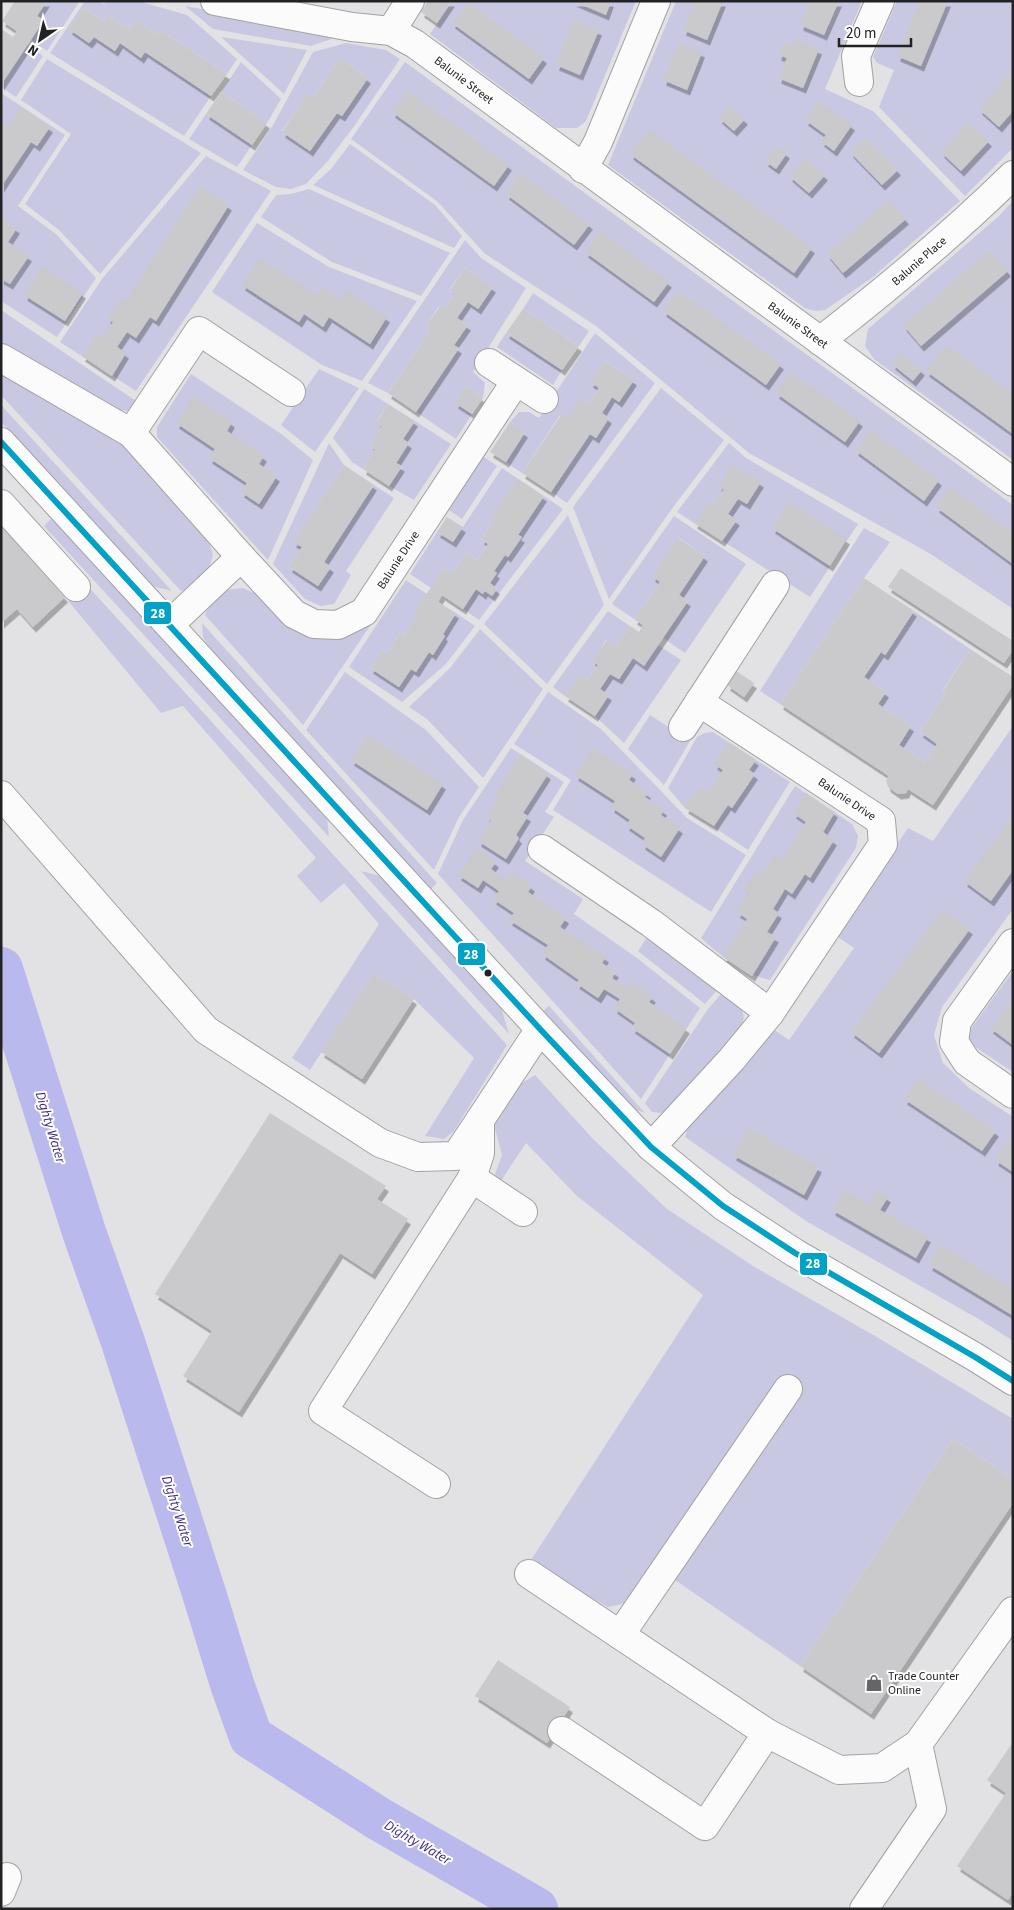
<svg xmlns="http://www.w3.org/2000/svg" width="1014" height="1910" font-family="'Source Sans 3',sans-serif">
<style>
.green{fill:#c8c8e3;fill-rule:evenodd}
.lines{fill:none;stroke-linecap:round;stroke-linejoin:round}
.river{stroke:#bab9ed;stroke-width:44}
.building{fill:#cacacc;filter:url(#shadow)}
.minor-casing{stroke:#a2a2a4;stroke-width:30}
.minor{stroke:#fbfbfb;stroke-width:28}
.bus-1-casing{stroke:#fff;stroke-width:10}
.bus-1{stroke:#02a2c6;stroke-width:6}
.bus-dot{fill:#222224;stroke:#fff;stroke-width:2}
.labels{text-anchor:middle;stroke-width:4;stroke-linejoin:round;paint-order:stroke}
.street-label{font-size:12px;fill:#222224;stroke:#fff}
.poi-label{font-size:12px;fill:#222224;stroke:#fff;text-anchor:start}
.water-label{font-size:14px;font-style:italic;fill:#3b2d81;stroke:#fff}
.line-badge{stroke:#fff;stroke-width:2}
.badge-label{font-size:14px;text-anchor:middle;font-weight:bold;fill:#fff}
</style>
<defs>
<filter id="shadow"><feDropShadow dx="3" dy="5.5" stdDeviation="0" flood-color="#0004"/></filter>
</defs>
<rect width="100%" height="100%" fill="#e2e2e5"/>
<g class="green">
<path d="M47 1H80L47 51 31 40 37 16Z"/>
<path d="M85 1H100L104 4 106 1H138L187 15 237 59 227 74 160 30 157 35 136 20 130 29 108 15 104 21 83 8 69 29 89 43 94 37 115 51 120 43 141 57 145 52 211 96 184 136 50 53Z"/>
<path d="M452 1H636L586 121 577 128H556L430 34Z"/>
<path d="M676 1H862L825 89 873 111 960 201 873 277 825 310 815 311 805 308 608 165Z"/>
<path d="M897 1H1013V148L965 196 879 107 894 70 877 63 873 57Z"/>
<path d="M185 6 343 35 311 46 213 29Z"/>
<path d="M221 37 307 50 284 94Z"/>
<path d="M346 43 386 50 400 59 355 125 327 162 306 184 291 189 276 187 243 170 273 125 313 52ZM340 58 368 78 342 116 337 113 310 151 282 131 308 94 313 97Z"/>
<path d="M27 45 43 56 16 97 1 87V85Z"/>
<path d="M47 59 201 153 100 274 59 230 25 204 71 134 21 100Z"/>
<path d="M241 62 281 99 267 123 221 92Z"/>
<path d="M405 62 1013 505V609L929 553 749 453 596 326 484 253 438 202 351 139Z"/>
<path d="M1 93 65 135 18 206 56 234 96 278 57 337 1 301Z"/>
<path d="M206 114 252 145 237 167 189 139Z"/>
<path d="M350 144 435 205 462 236 454 248 313 185 331 169Z"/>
<path d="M206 156 271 191 136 391 60 342 102 279Z"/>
<path d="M309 189 450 253 421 296 332 262 261 217 276 195 291 194Z"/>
<path d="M1013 201V460L874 359 865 346 868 329 999 216Z"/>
<path d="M257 223 329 267 417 301 362 381 322 365 212 292Z"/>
<path d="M465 240 481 258 526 288 473 372 485 383 483 398 466 386 456 403 472 414 456 439 416 412 459 349 454 345 468 325 457 318 468 302 479 309 493 287 465 268 450 289 455 293 444 309 439 306 426 326 431 329 388 393 368 383Z"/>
<path d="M533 293 589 331 579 346 523 309Z"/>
<path d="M1 310 139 403 129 411 116 410 1 344Z"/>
<path d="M506 333 562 370 553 385 497 347Z"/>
<path d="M595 333 655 383 567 503 551 492 590 434 596 438 609 418 602 413 612 397 619 402 634 380 605 361 591 382 599 388 589 404 566 419 560 415 522 473 506 462 525 433 510 422 519 412H529L539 418Z"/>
<path d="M319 369 359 388 315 452 281 425Z"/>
<path d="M1 370 119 437 207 536 213 555 207 574 195 586 181 591 1 395Z"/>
<path d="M191 374 280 433 313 460 268 560 157 437V427Z"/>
<path d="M661 388 724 440 671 510 609 599 573 507Z"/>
<path d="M364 389 388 404 377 421 382 426 370 445 375 449 363 469 352 462 333 438Z"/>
<path d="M1 405 172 591 152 586 1 422Z"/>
<path d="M415 421 451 444 414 500 389 486 402 467 396 463 409 443 403 439Z"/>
<path d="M329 443 344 465 294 541 302 547 289 567 318 586 331 567 324 562 374 485 394 498 346 571 351 575 334 604 321 606 305 599 273 564Z"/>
<path d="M729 443 746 458 858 524 810 597 677 512Z"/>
<path d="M481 455 497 466 462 519 446 508Z"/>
<path d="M502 468 517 478 492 517 495 519 481 539 488 544 477 560 466 553 452 574 444 568 431 588 410 574 437 532 453 542Z"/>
<path d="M544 496 563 509 479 620 463 609 476 589 482 594 485 591 493 595 497 589 490 583 494 571 505 555 508 557 521 538 518 535Z"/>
<path d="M568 515 604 605 547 684 484 624Z"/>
<path d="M674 516 746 564 685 653 663 638 688 601 679 595 705 556 679 538 652 576 660 582 634 619 612 604Z"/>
<path d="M52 518 327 817 329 837 44 526Z"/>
<path d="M864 528 890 542 864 578 780 704 760 691Z"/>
<path d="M406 580 427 594 414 614 417 616 404 635 400 633 387 653 382 650 370 668 399 687 411 669 416 672 429 652 433 655 445 636 443 634 456 613 475 626 446 664 402 702 349 667Z"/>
<path d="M84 582 507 1045 454 1131 444 1139 425 1136 474 1058 414 999 373 973 310 1070 292 1058 379 924 344 883 321 903 297 876 316 858 183 706 161 713 65 597Z"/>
<path d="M243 588 259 595 295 630 319 637 374 620 303 725 205 615 210 604 226 590Z"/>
<path d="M608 611 630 626 616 646 606 640 593 660 598 665 587 680 580 676 565 696 553 687Z"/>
<path d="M914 611 970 649 943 690 946 693 920 732 937 744 925 762 899 745 911 726 878 704 886 692 864 677 881 652 886 655Z"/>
<path d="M202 623 437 883 430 890 210 650 203 637Z"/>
<path d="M480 629 543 689 483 778 427 719 409 707 450 668Z"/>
<path d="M658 645 681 660 624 743 595 716 609 695 600 689 610 674 619 679 633 658 644 665Z"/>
<path d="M345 672 426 730 479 787 459 817 434 870 306 730Z"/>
<path d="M548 692 601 729 687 818 746 855 711 912 553 810 571 780 514 744Z"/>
<path d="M650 715 690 741 664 785 628 749Z"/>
<path d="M1013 726V909L942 1007 934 1035 943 1063 969 1088 1013 1117V1341L982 1321 806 1221 685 1137 690 1120 773 1029 789 1040 854 948 835 935 908 828 933 841Z"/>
<path d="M713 732 790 782 748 850 685 808 668 788 697 737 705 733Z"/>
<path d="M511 748 564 782 545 812 554 817 525 861 583 899 574 914 637 958 700 1008 641 1099 438 874 463 820Z"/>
<path d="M795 786 852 824 858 836 856 848 770 980C741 973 722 957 701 938Z"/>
<path d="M361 871 380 876 501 1007 509 1034Z"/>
<path d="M648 936 718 989 705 1004 638 951Z"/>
<path d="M1013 971V1072L969 1043 967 1034Z"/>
<path d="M722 993C741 1006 749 1010 740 1034L671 1109 661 1113 652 1112 645 1103 708 1009Z"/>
<path d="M549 1006 645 1113 628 1107 542 1012Z"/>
<path d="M535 1075 593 1139 667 1209 753 1266 875 1336 1013 1419V1479L953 1439 800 1666 675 1580 801 1393 779 1378 627 1603 608 1607 529 1563 703 1295 577 1196 526 1143 499 1184 494 1177 502 1155 495 1129 496 1115 514 1088Z"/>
</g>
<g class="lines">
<path class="river" d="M1 969 84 1232 123 1342 203 1590 232 1684 251 1737 379 1819 536 1909"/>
</g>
<g class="building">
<path d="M15 1H47L37 16 44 20 1 85V29L13 37 17 31 2 21Z"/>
<path d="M428 1H452L437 23 421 12Z"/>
<path d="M573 1H611L606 15Z"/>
<path d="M695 1H723L707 40 683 30Z"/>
<path d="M810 1H839L824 35 800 25Z"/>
<path d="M920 1H948L921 66 897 56Z"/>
<path d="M468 2 544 58 529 79 452 23Z"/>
<path d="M83 8 104 21 108 15 130 29 136 20 157 35 160 30 227 74 211 96 145 52 141 58 120 43 115 51 94 37 89 43 69 29Z"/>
<path d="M574 20 599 30 580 75 556 65Z"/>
<path d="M795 39 819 49 803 88 778 78 787 58 778 55 784 42 792 46Z"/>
<path d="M678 42 702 52 687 90 663 80Z"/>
<path d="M340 58 368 78 342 116 337 113 310 151 282 132 308 93 313 97Z"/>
<path d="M1013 69V111L999 127 979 109Z"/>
<path d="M408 90 509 165 494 186 392 112Z"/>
<path d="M221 92 267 123 252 145 206 114Z"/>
<path d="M819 101 852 125 834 151 821 141 826 135 805 120Z"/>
<path d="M729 106 745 119 734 131 719 118Z"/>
<path d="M21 107 50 127 37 146 31 142 1 187V123L8 127Z"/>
<path d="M969 122 989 141 961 171 941 152Z"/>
<path d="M649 129 812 248 794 273 630 154Z"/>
<path d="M865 137 898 170 882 185 850 152Z"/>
<path d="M776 145 787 153 776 169 765 161Z"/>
<path d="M805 158 825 175 809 193 789 176Z"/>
<path d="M521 173 590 224 574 245 506 194Z"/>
<path d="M200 186 229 205 156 321 150 317 136 338 127 332 117 347 126 353 112 376 82 356 97 334 103 338 113 322 107 318 121 298 126 301Z"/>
<path d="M889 200 906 219 843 273 827 254Z"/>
<path d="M1 218 17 228 8 242 29 256 10 284 1 279Z"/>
<path d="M600 231 669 282 654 302 585 252Z"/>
<path d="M990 250 1008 271 921 346 903 325Z"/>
<path d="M260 258 317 295 322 287 341 299 347 290 387 317 370 344 329 317 323 327 304 314 299 322 242 285Z"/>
<path d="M42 266 83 293 65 321 24 295Z"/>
<path d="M465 268 493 287 478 309 468 302 457 318 468 325 454 345 459 348 416 412 388 393 431 329 426 326 440 306 444 309 455 293 450 290Z"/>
<path d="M678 290 781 364 766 385 663 311Z"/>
<path d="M523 309 579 346 562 370 506 333Z"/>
<path d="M946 345 1013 394V434L926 371Z"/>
<path d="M901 353 922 370 913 381 892 364Z"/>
<path d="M605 361 634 380 619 402 612 397 602 413 609 418 596 438 590 434 551 492 522 473 561 415 566 419 580 398 589 404 599 388 590 382Z"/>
<path d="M791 372 860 421 845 442 776 393Z"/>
<path d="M466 386 483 398 472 414 455 403Z"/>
<path d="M194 396 232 422 227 431 264 456 259 464 277 476 259 504 241 492 247 483 209 458 215 449 176 423Z"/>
<path d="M388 404 415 421 403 439 409 443 396 463 402 466 389 486 363 469 375 449 370 445 382 426 377 422Z"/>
<path d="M510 422 525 432 506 462 490 452Z"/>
<path d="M870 430 939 480 924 501 855 450Z"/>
<path d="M732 464 761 482 747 504 738 499 728 514 737 520 722 541 694 523 709 501 714 505 724 489 718 486Z"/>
<path d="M344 465 374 485 324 562 331 567 318 586 289 567 302 547 293 542Z"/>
<path d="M517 478 544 496 518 535 522 537 508 557 505 555 494 571 497 573 490 583 497 589 492 596 485 591 483 594 476 589 463 609 442 595 438 602 456 613 443 634 445 636 433 655 429 652 416 672 411 669 399 687 370 668 382 650 387 653 400 633 404 635 417 616 413 614 444 568 452 574 466 553 477 560 488 544 481 539 495 519 491 517Z"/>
<path d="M951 487 1013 533V564L936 507Z"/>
<path d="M789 502 847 539 830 566 772 528Z"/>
<path d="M447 517 463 527 453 542 437 532Z"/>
<path d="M1 526 65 597 33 627 17 609 1 623Z"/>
<path d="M678 538 705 556 679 595 688 601 644 666 633 658 619 679 610 674 600 689 609 695 595 716 565 696 580 675 587 680 598 665 592 660 607 640 616 646 630 626 639 632 643 625 634 619 660 582 652 576Z"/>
<path d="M901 568 1013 641V650L1004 663 888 587Z"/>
<path d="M864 578 914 611 885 655 881 652 864 677 886 692 878 704 911 726 899 745 925 762 937 744 920 732 946 693 943 691 970 649 1013 677V685L933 805 908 789 906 793 898 794 888 787 886 780 889 776 780 704Z"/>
<path d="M736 671 754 683 744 697 727 685Z"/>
<path d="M368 735 443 784 427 810 351 760Z"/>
<path d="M729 742 756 760 749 770 755 774 732 808 728 805 714 826 685 808 700 786 708 792 723 770 714 764Z"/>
<path d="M593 748 633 774 629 780 648 793 645 797 664 810 661 815 680 828 661 857 642 844 645 838 626 825 630 820 611 807 615 801 575 775Z"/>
<path d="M520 755 548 774 523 813 528 816 516 835 519 838 506 859 478 841 491 820 486 816 499 797 495 794Z"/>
<path d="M806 793 835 812 823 832 834 840 810 878 805 874 792 894 785 889 773 909 779 913 767 932 776 937 752 976 723 957 747 919 737 912 749 893 744 890 756 871 762 875 775 855 782 859 806 822 793 813Z"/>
<path d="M1013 815V870L991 901 964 881Z"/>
<path d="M476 848 496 862 491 869 506 880 512 872 532 886 528 892 566 918 560 927 606 957 602 963 616 972 612 978 627 988 631 982 653 997 649 1002 687 1028 670 1054 632 1028 635 1023 614 1008 620 999 604 989 598 998 576 983 579 980 542 954 548 945 509 920 514 913 493 899 499 891 483 880 478 888 458 875Z"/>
<path d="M942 909 970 929 879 1053 851 1032Z"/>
<path d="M373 973 414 999 362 1079 321 1052Z"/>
<path d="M1013 998V1045L990 1028Z"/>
<path d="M918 1078 996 1131 982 1151 904 1099Z"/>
<path d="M270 1113 386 1186 377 1199 408 1219 372 1274 340 1253 239 1412 183 1376 212 1331 155 1294Z"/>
<path d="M748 1128 819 1167 804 1195 733 1155Z"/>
<path d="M1008 1140 1013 1142V1172L995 1160Z"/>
<path d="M844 1190 869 1204 877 1190 888 1197 880 1210 928 1237 916 1258 832 1210Z"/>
<path d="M941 1245 1013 1289 1012 1315 929 1265Z"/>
<path d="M953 1439 1013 1479V1503L871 1714 800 1666Z"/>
<path d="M498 1660 570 1707 547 1743 475 1696Z"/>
<path d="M1013 1742V1893L1008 1900 957 1866 1006 1793 987 1780Z"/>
</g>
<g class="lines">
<g class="minor-casing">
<g id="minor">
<path d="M215 1 352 27 391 31 415 44 1013 482"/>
<path d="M391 31 410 1"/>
<path d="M859 82 856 56 880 1"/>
<path d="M583 169 598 142 656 1"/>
<path d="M820 341C887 289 952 235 1013 175"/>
<path d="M1 358 131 433 241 557 294 614 314 624 338 625 364 612 516 381"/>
<path d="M489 363 544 399"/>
<path d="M131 433 199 331 291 392"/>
<path d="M1 442 540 1029 651 1147 723 1206 795 1253 975 1357 1013 1381"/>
<path d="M1 504 76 587"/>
<path d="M169 625 241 557"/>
<path d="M683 727 775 585"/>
<path d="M1 795 206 1030 380 1143 418 1157 456 1156 480 1120"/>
<path d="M542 849 651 923 770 1013"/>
<path d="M1013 943 957 1021 954 1042 967 1062 1013 1094"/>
<path d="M651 1147 732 1059 770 1013 883 844 881 821 699 702"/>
<path d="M472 1178 523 1212"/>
<path d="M436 1484 323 1411 472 1178 480 1153V1120L540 1029"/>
<path d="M529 1574 767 1733 839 1770 882 1768 918 1744 1013 1611"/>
<path d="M620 1635 788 1389"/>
<path d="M562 1731 705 1826 767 1733"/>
<path d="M1 1892 7 1877"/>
<path d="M864 1909 932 1809 918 1744"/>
</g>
</g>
<use href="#minor" class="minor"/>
<g class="bus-1-casing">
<path id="bus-1" d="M1 442 540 1029 651 1147 723 1206 795 1253 975 1357 1013 1381"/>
</g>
<use href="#bus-1" class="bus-1"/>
</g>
<defs>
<g id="shop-bare" transform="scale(1.35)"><path d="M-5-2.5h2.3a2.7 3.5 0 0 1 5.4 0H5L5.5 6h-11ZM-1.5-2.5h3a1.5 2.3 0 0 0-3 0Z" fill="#656568" stroke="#fff" stroke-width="2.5" paint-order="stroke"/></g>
</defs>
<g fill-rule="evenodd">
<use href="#shop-bare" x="874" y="1683"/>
</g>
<circle class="bus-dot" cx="488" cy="973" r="4.5"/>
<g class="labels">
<g class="street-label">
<text transform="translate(464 80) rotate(37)" y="4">Balunie Street</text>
<text transform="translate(919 261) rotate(-41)" y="4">Balunie Place</text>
<text transform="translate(798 325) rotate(36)" y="4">Balunie Street</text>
<text transform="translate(398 560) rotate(-57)" y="4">Balunie Drive</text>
<text transform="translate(847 799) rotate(34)" y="4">Balunie Drive</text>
</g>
<g class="poi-label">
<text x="888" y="1680">Trade Counter<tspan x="888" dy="14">Online</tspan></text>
</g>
<g class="water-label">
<text transform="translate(51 1127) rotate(73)" y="5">Dighty Water</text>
<text transform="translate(178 1511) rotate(72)" y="5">Dighty Water</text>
<text transform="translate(418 1842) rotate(30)" y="5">Dighty Water</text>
</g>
</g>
<g class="line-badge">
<rect x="143" y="601" width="29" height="24" rx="5" fill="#02a2c6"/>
<rect x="457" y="942" width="29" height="24" rx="5" fill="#02a2c6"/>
<rect x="799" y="1252" width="29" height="24" rx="5" fill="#02a2c6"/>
</g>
<g class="badge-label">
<text x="158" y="618">28</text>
<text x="471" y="959">28</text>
<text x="813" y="1268">28</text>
</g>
<rect width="1014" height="1910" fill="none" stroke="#222224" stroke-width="5"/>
<g transform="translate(40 40) rotate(214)" stroke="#ffffff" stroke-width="4" paint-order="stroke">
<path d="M0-4L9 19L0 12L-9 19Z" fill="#222224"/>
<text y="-8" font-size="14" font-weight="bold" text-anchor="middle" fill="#222224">N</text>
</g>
<path d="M839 38v8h72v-8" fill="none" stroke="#222224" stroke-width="2.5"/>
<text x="846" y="38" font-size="15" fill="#222224" stroke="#ffffff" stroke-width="4" paint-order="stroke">20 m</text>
</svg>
